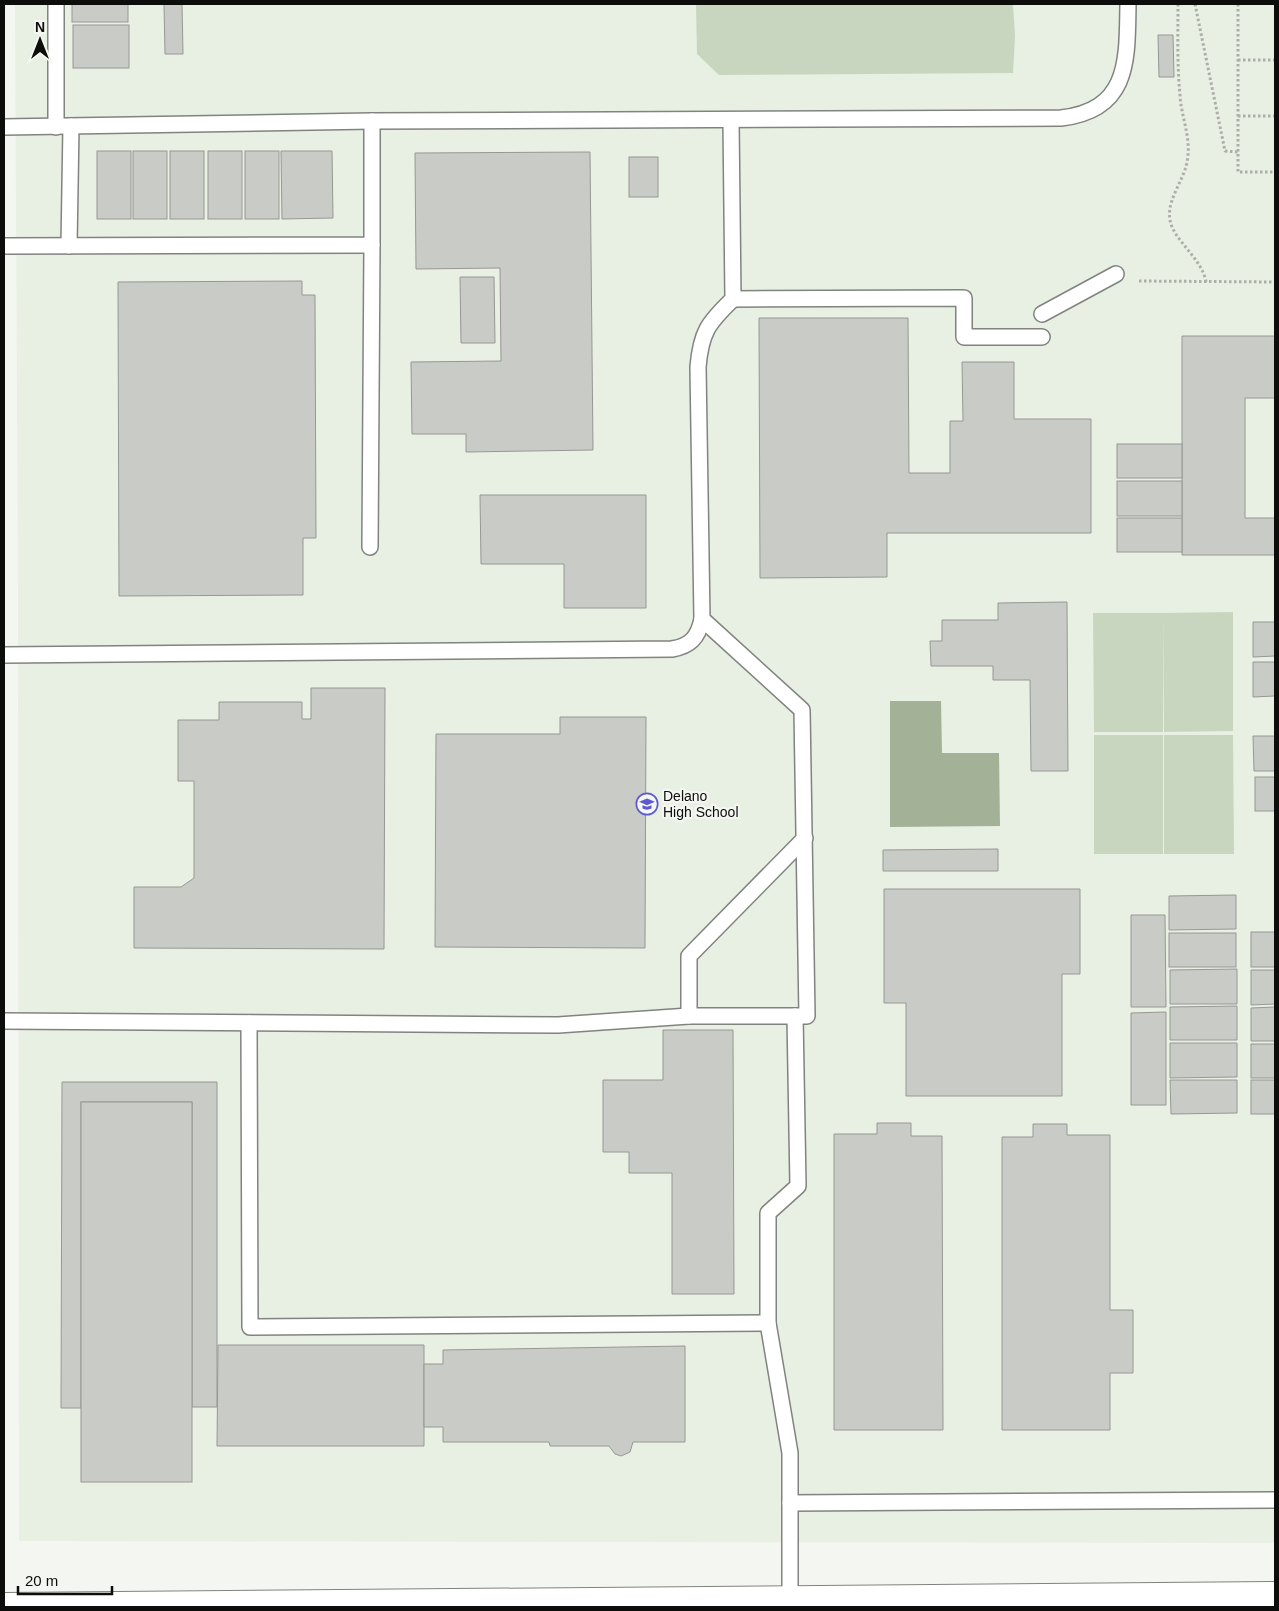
<svg xmlns="http://www.w3.org/2000/svg" width="1279" height="1611" font-family="Helvetica,sans-serif">
<style>
.built{fill:#e8efe3}
.green{fill:#c9d6bf}
.water{fill:#a3b296}
.building{fill:#c9cbc7;stroke:#969894}
.lines{fill:none;stroke-linecap:round;stroke-linejoin:round}
.service-casing{stroke:#81837f;stroke-width:18}
.secondary-casing{stroke:#81837f;stroke-width:30}
.path{stroke:#adaeaa;stroke-width:3;stroke-dasharray:2.5 2.5;stroke-linecap:butt}
.service{stroke:#fff;stroke-width:15}
.secondary{stroke:#fff;stroke-width:28}
.labels{text-anchor:middle;stroke-width:4.5;stroke-linejoin:round;paint-order:stroke}
.poi-label{font-size:14px;fill:#0d0e0c;stroke:#f4f6f1;text-anchor:start}
</style>
<rect width="100%" height="100%" fill="#f4f6f1"/>
<path class="built" d="M15 4H1275V1543L19 1541 18 590Z"/>
<g class="green">
<path d="M696 4H1013L1015 36 1013 73 719 75 697 54Z"/>
<path d="M1233 612V731L1164 732 1163 613Z"/>
<path d="M1093 613H1163V732H1094Z"/>
<rect x="1094" y="735" width="69" height="119"/>
<path d="M1164 735H1233L1234 854H1164Z"/>
</g>
<path class="water" d="M890 701H941L942 753H999L1000 826 890 827Z"/>
<g class="building">
<rect x="72" y="4" width="56" height="18"/>
<path d="M164 4H182L183 54H165Z"/>
<rect x="73" y="25" width="56" height="43"/>
<path d="M1158 35H1173L1174 77H1159Z"/>
<rect x="97" y="151" width="34" height="68"/>
<rect x="133" y="151" width="34" height="68"/>
<rect x="170" y="151" width="34" height="68"/>
<rect x="208" y="151" width="34" height="68"/>
<rect x="245" y="151" width="34" height="68"/>
<path d="M281 151H332L333 218 282 219Z"/>
<path d="M590 152 593 450 466 452V434H412L411 362 501 361 500 268 416 269 415 153Z"/>
<rect x="629" y="157" width="29" height="40"/>
<path d="M460 277H494L495 343H461Z"/>
<path d="M302 281V295H315L316 538H303V595L119 596 118 282Z"/>
<path d="M759 318H908L909 473H950V421H963L962 362H1014V419H1091V533H887V577L760 578Z"/>
<path d="M1182 336H1275V398H1245V518H1275V555H1182Z"/>
<rect x="1117" y="444" width="65" height="34"/>
<rect x="1117" y="481" width="65" height="35"/>
<path d="M480 495H646V608H564V564H481Z"/>
<rect x="1117" y="518" width="65" height="34"/>
<path d="M1067 602 1068 771H1031L1030 680H993V666H931L930 641H942V620H998V603Z"/>
<path d="M1253 622H1275V656L1253 657Z"/>
<path d="M1253 662H1275V696L1253 697Z"/>
<path d="M311 688H385L384 949 134 948V887H181L194 878V781H178V720H219V702H302V719H311Z"/>
<path d="M560 717H646L645 948 435 947 436 734H560Z"/>
<path d="M1253 736H1275V771H1254Z"/>
<rect x="1255" y="777" width="20" height="34"/>
<path d="M998 849V871H883V850Z"/>
<path d="M884 889H1080V974H1062V1096H906V1003H884Z"/>
<path d="M1236 895V929L1169 930V896Z"/>
<path d="M1131 915H1165L1166 1007H1131Z"/>
<rect x="1251" y="932" width="24" height="35"/>
<rect x="1169" y="933" width="67" height="34"/>
<path d="M1237 969V1004H1170V970Z"/>
<path d="M1251 970H1275V1004L1251 1005Z"/>
<path d="M1237 1006V1040H1170V1007Z"/>
<path d="M1275 1007V1041H1251V1008Z"/>
<path d="M1166 1012V1105H1131V1013Z"/>
<path d="M663 1030H733L734 1294H672V1173H629V1152H603V1080H663Z"/>
<path d="M1170 1043H1237V1077L1170 1078Z"/>
<rect x="1251" y="1044" width="24" height="34"/>
<path d="M1170 1080H1237V1113L1171 1114Z"/>
<rect x="1251" y="1080" width="24" height="34"/>
<path d="M62 1082H217V1407H192V1102H81V1408H61Z"/>
<rect x="81" y="1102" width="111" height="380"/>
<path d="M877 1123H911V1136H942L943 1430H834V1134H877Z"/>
<path d="M1033 1124H1067V1135H1110V1310H1133V1373H1110V1430H1002V1137H1033Z"/>
<path d="M218 1345H424V1446H217Z"/>
<path d="M685 1346V1442H633L630 1452 621 1456 615 1454 609 1446H550L549 1442H443V1427H424V1364H443V1350Z"/>
</g>
<g class="lines">
<g class="service-casing">
<g id="service">
<path d="M56 4V127"/>
<path d="M4 127 372 121 1061 118C1130 110 1127 60 1128 4"/>
<path d="M4 246 372 245V121"/>
<path d="M69 246 71 126"/>
<path d="M733 299 964 298V337H1042"/>
<path d="M1042 314 1116 274"/>
<path d="M370 547 372 245"/>
<path d="M4 655 672 649C690 646 698 638 702 619"/>
<path d="M689 1016V956L805 838"/>
<path d="M4 1021 558 1025 689 1016H807L802 710 702 619 698 367C701 332 708 323 733 299L731 121"/>
<path d="M249 1023 250 1327 768 1323"/>
<path d="M790 1503 1275 1500"/>
<path d="M790 1599V1453L768 1323V1213L798 1186 795 1016"/>
</g>
</g>
<g class="secondary-casing">
<path id="secondary" d="M4 1607 1275 1596"/>
</g>
<g class="path">
<path d="M1178 4C1178 34 1177 65 1180 95 1181 115 1190 135 1188 155 1187 178 1166 198 1170 220 1173 240 1202 258 1206 282"/>
<path d="M1195 4 1225 151 1238 152"/>
<path d="M1238 4V172H1275"/>
<path d="M1238 60H1275"/>
<path d="M1238 116H1275"/>
<path d="M1139 281 1275 282"/>
</g>
<use href="#service" class="service"/>
<use href="#secondary" class="secondary"/>
</g>
<defs>
<g id="school-ring" transform="scale(1.125)"><circle r="9.5" fill="#f4f6f1" stroke="#5e59d2" stroke-width="1.5"/><path d="M0-5L7-2L0 1L-7-2ZM-4 1L0 2.5L4 1V4Q0 6-4 4Z" fill="#5e59d2"/></g>
</defs>
<g fill-rule="evenodd">
<use href="#school-ring" x="647" y="804"/>
</g>
<g class="labels">
<g class="poi-label">
<text x="663" y="801">Delano<tspan x="663" dy="16">High School</tspan></text>
</g>
</g>
<rect width="1279" height="1611" fill="none" stroke="#0d0e0c" stroke-width="10"/>
<g transform="translate(40 40)" stroke="#f4f6f1" stroke-width="4" paint-order="stroke">
<path d="M0-4L9 19L0 12L-9 19Z" fill="#0d0e0c"/>
<text y="-8" font-size="14" font-weight="bold" text-anchor="middle" fill="#0d0e0c">N</text>
</g>
<path d="M18 1586v8h94v-8" fill="none" stroke="#0d0e0c" stroke-width="2.5"/>
<text x="25" y="1586" font-size="15" fill="#0d0e0c" stroke="#f4f6f1" stroke-width="4" paint-order="stroke">20 m</text>
</svg>
